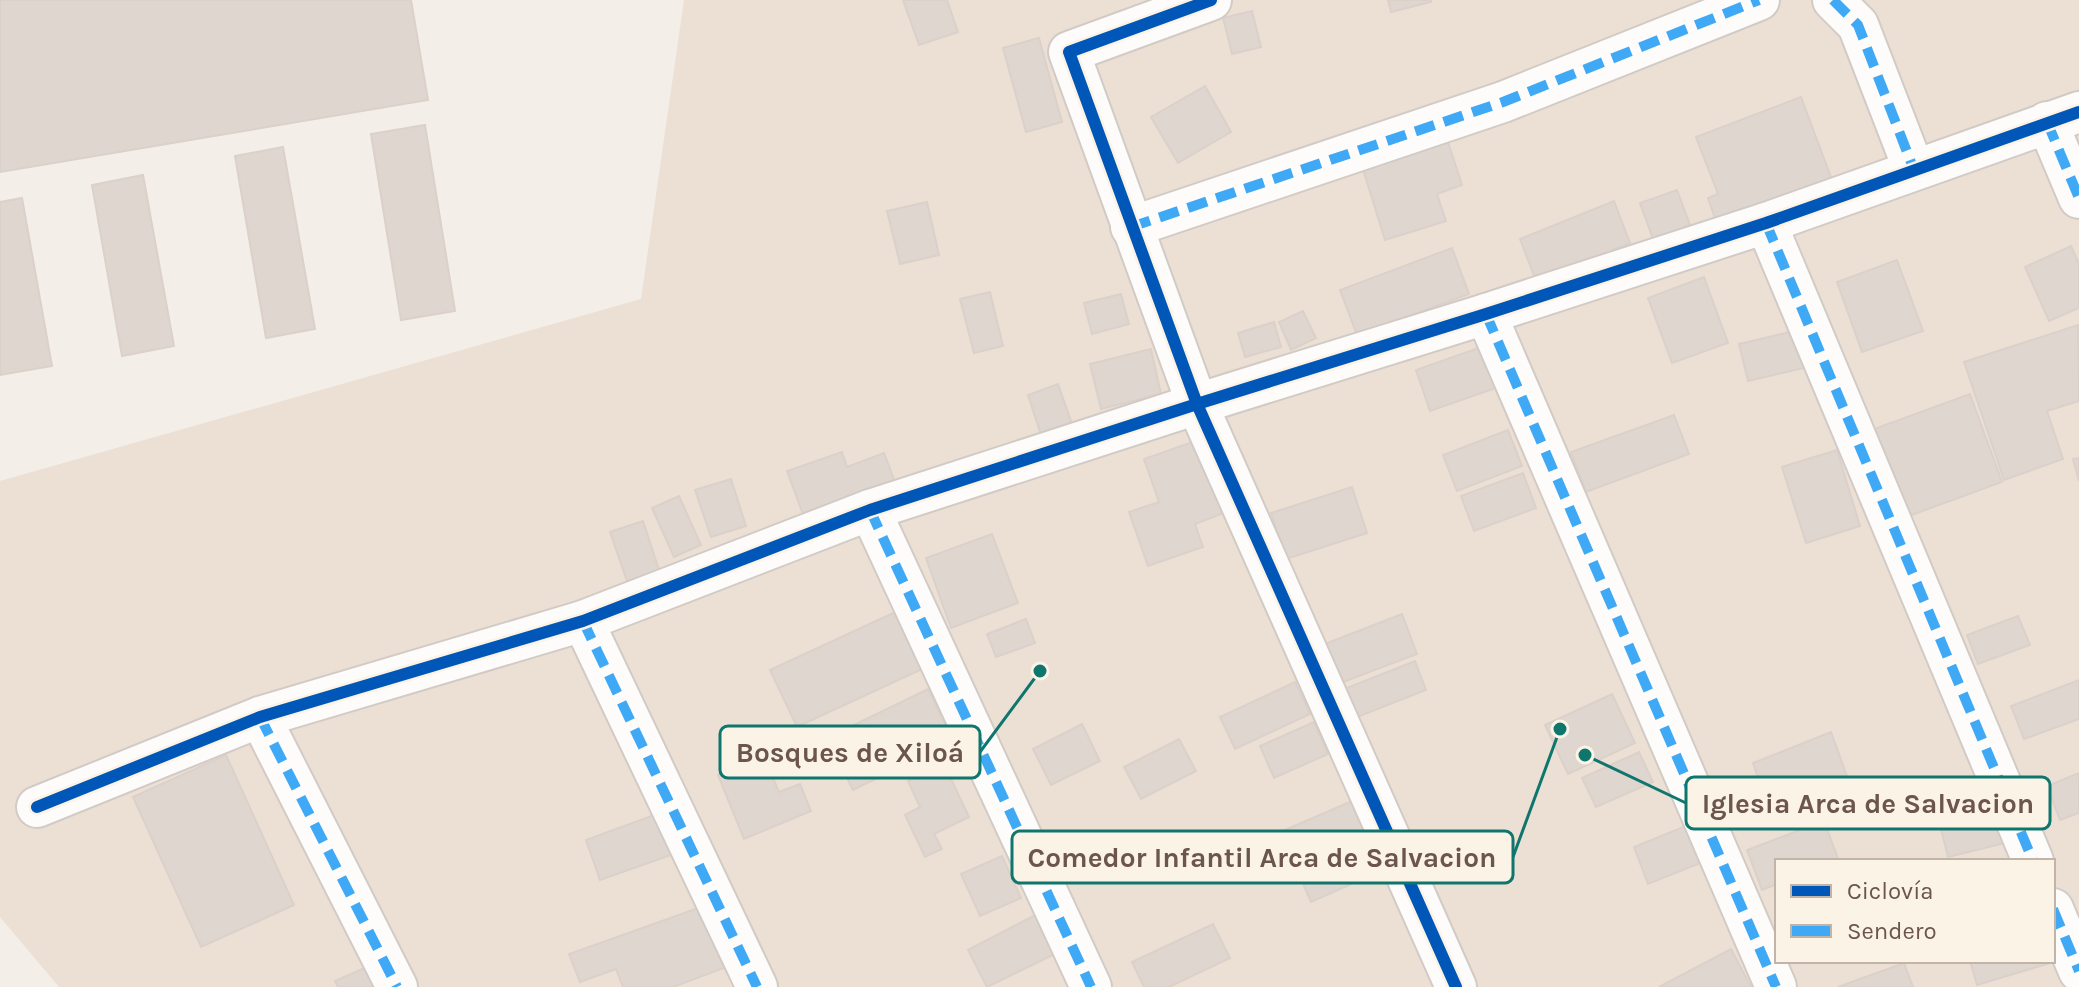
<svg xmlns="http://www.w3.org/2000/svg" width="2079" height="987" font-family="Karla,sans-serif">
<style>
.residential{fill:#ece0d5;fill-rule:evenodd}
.building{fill:#dfd6d0;stroke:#dbd1ca;stroke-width:2}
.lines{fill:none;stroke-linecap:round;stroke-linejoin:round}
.minor-casing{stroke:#d2cbc5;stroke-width:44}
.minor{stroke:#fdfcfb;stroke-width:40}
.quiet{stroke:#3fa9f5;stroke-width:10;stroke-dasharray:20 10;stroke-linecap:butt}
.cycleway-casing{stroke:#fcf3e7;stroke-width:17}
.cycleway{stroke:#0057b8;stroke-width:12}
.leader{fill:none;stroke:#0f766e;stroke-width:3}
.callout-dot{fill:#0f766e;stroke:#fcf3e7;stroke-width:3}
.callout{fill:#fcf3e7;stroke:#0f766e;stroke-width:3}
.callout-label{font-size:28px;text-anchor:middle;font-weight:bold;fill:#6c564b}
</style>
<rect width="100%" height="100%" fill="#f3eee7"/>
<path class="residential" d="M684 0H2079V987H59L0 917V481L641 299ZM1777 861H2053V961H1777Z"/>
<g class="building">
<path d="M0 0H411L428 100 0 172Z"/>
<path d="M903 0H947L958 32 919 45Z"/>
<path d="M1388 0H1431V2L1391 12Z"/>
<path d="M1252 11 1261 47 1232 54 1223 18Z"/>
<path d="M1039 38 1062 122 1026 132 1003 48Z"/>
<path d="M1205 86 1231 132 1178 163 1151 117Z"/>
<path d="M1801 97 1832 180 1717 224 1708 198 1718 194 1696 137Z"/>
<path d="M425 125 455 311 401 320 371 134Z"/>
<path d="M1445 133 1462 185 1437 194 1446 221 1385 240 1360 160Z"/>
<path d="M283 147 315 329 266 338 235 156Z"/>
<path d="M143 175 174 346 122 356 92 185Z"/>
<path d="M1677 190 1690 225 1653 239 1640 203Z"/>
<path d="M22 198 52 366 0 375V202Z"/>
<path d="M1614 201 1630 243 1536 281 1520 239Z"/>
<path d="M927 202 939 255 900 264 887 211Z"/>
<path d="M2071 246 2079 264V308L2049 321 2025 267Z"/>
<path d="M1452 248 1469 294 1357 335 1340 290Z"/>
<path d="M1897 260 1923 331 1862 352 1837 282Z"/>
<path d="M1704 277 1728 343 1672 363 1648 298Z"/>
<path d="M990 292 1003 346 974 353 960 299Z"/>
<path d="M1121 294 1129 324 1092 334 1084 303Z"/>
<path d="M1303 311 1316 338 1291 350 1279 322Z"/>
<path d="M1274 322 1281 347 1245 357 1238 333Z"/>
<path d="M2078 325 2079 401 2047 411 2063 459 2004 480 1964 362Z"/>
<path d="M1803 329 1812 366 1748 381 1739 344Z"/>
<path d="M1484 346 1499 387 1430 411 1416 370Z"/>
<path d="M1151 349 1161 394 1101 409 1090 364Z"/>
<path d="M1058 384 1073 427 1042 438 1028 395Z"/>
<path d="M1970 394 2002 482 1906 517 1874 429Z"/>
<path d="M1674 415 1689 454 1586 492 1571 452Z"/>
<path d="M1508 430 1522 466 1457 491 1443 455Z"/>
<path d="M1198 440 1224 513 1195 524 1203 547 1148 566 1129 512 1159 502 1144 459Z"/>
<path d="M1837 450 1860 526 1806 543 1782 467Z"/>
<path d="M842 452 847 467 884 453 895 482 807 525 787 471Z"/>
<path d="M2079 458V481L2073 459Z"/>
<path d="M1523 473 1536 508 1474 531 1461 496Z"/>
<path d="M731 479 746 526 711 537 695 490Z"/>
<path d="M1352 487 1367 533 1286 559 1271 513Z"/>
<path d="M679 496 701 545 674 557 652 508Z"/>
<path d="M643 521 660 573 628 584 610 532Z"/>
<path d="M992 534 1018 603 951 628 926 558Z"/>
<path d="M906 607 933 664 797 727 770 670Z"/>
<path d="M1402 614 1417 654 1338 684 1322 645Z"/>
<path d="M2018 616 2030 645 1978 664 1967 635Z"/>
<path d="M1026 619 1035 643 996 657 987 634Z"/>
<path d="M1415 661 1426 690 1355 718 1344 689Z"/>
<path d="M2079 680V719L2024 739 2011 706Z"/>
<path d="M1295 682 1310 714 1235 749 1220 717Z"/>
<path d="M928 689 954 741 853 790 827 738Z"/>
<path d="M1612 694 1635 743 1568 774 1545 725Z"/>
<path d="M1314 722 1328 754 1274 778 1260 746Z"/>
<path d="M1082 724 1100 761 1051 785 1033 749Z"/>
<path d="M1831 732 1853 793 1772 818 1753 763Z"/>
<path d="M1179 739 1196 771 1141 799 1124 767Z"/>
<path d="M1639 752 1653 782 1596 807 1582 778Z"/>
<path d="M226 755 294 905 201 947 133 797Z"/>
<path d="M764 756 779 792 800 784 811 811 744 839 718 775Z"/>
<path d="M944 764 969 817 934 834 942 849 925 857 905 815 920 807 908 781Z"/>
<path d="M2079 773V813L2060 820 2047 786Z"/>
<path d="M1359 798 1390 867 1311 902 1280 832Z"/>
<path d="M2004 806 2013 841 1948 857 1939 821Z"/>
<path d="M662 812 677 853 600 880 586 840Z"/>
<path d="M1824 821 1839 861H1777V884L1762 890 1747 850Z"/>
<path d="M1693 823 1708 860 1648 884 1634 847Z"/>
<path d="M1002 856 1021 898 980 916 961 874Z"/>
<path d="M701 907 724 968 673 987H623L616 969 580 982 569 954Z"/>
<path d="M1039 913 1059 952 987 987 968 950Z"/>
<path d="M1213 924 1230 958 1169 987H1144L1132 962Z"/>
<path d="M2053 946 2057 961 1977 985 1970 961H2053Z"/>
<path d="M1731 949 1751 987H1659Z"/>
<path d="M1904 963 1913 987H1838Z"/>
<path d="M374 964 380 987H338L335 981Z"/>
</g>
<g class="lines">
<g class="minor-casing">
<g id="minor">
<path d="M1211 0 1069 52 1197 404 1456 987"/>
<path d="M1833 0 1858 25 1914 170"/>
<path d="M2047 122 2079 198"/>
<path d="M1766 223 2033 861"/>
<path d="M1131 227 1503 102 1759 0"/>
<path d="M1486 314 1776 987"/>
<path d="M870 510 1091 987"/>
<path d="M583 621 757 987"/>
<path d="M260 717 397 987"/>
<path d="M37 807 260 717 583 621 870 510 1197 404 1486 314 1766 223 2079 112"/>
<path d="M2053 909 2079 971"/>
</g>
</g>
<use href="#minor" class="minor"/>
<g class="quiet">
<path d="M1833 0 1858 25 1914 170"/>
<path d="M2047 122 2079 198"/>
<path d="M1766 223 2033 861"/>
<path d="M1131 227 1503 102 1759 0"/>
<path d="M1486 314 1776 987"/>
<path d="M870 510 1091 987"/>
<path d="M583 621 757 987"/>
<path d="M260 717 397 987"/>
<path d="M2053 909 2079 971"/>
</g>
<g class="cycleway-casing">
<g id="cycleway">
<path d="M1211 0 1069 52 1197 404 1456 987"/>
<path d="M37 807 260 717 583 621 870 510 1197 404 1486 314 1766 223 2079 112"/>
</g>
</g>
<use href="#cycleway" class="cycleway"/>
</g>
<path class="leader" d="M1040 671L980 752M1585 755L1686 803M1560 729L1513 857"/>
<g class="callout-dot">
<circle cx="1040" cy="671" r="8"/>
<circle cx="1585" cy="755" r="8"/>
<circle cx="1560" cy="729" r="8"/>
</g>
<g class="callout">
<rect x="720" y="726" width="260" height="52" rx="8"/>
<rect x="1686" y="777" width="364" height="52" rx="8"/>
<rect x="1012" y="831" width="501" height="52" rx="8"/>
</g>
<g class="callout-label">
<text x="850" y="762">Bosques de Xiloá</text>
<text x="1868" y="813">Iglesia Arca de Salvacion</text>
<text x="1262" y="867">Comedor Infantil Arca de Salvacion</text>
</g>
<rect x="1775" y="859" width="280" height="104" fill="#fcf3e7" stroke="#c2b4a9" stroke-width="2"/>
<rect x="1791" y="885" width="40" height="12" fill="#0057b8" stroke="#c2b4a9" stroke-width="2"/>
<text x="1847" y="899" font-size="24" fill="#6c564b">Ciclovía</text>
<rect x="1791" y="925" width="40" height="12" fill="#3fa9f5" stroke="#c2b4a9" stroke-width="2"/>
<text x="1847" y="939" font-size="24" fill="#6c564b">Sendero</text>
</svg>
